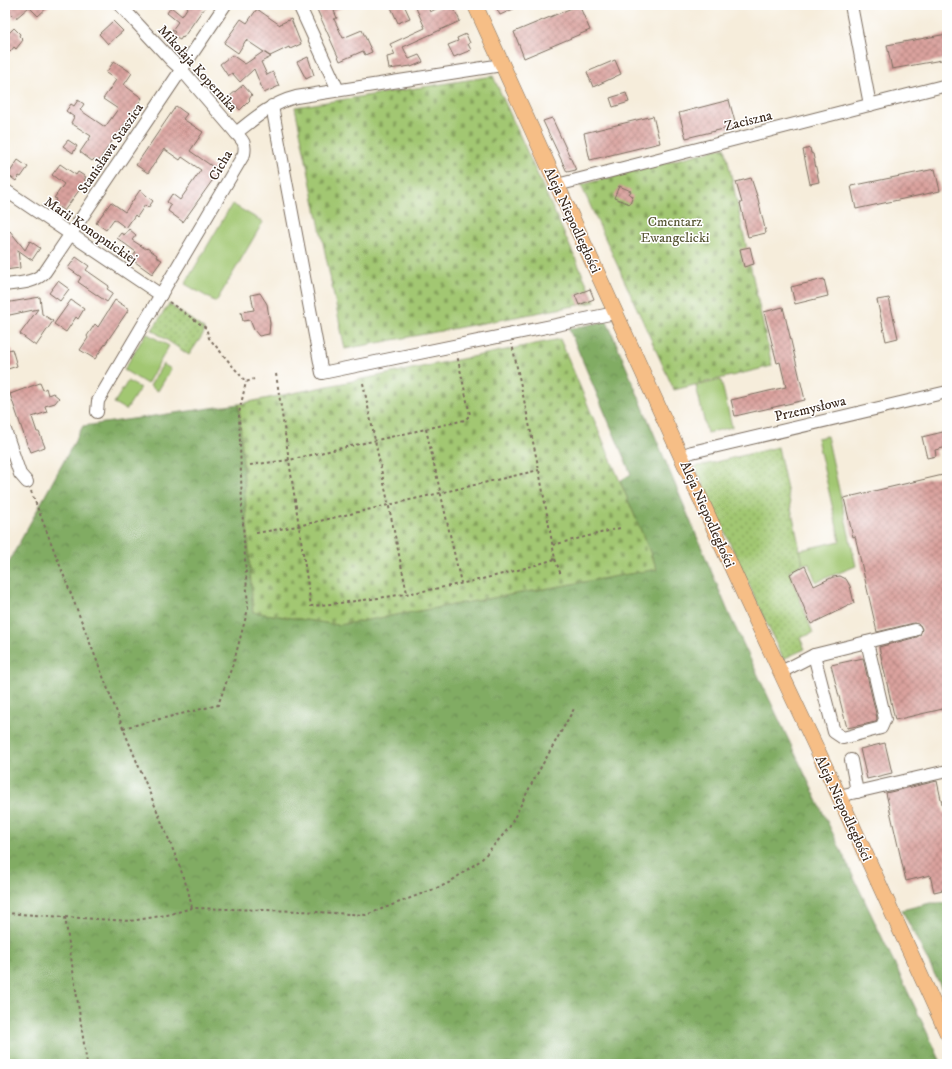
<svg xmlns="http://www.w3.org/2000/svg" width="952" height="1069" font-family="'IM FELL DW Pica',serif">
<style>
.green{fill:#a2c772;stroke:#6e7848}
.forest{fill:url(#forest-crowns);stroke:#5e6b41}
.cemetery{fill:url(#cemetery-stones);stroke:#6e7848}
.park{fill:url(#park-dots);stroke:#6e7848}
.building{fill:url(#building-cross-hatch)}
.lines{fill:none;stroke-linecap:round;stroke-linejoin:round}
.minor-casing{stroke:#7c6e60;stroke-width:14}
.major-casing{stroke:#7c6e60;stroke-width:16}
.path{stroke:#7c6e60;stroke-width:2;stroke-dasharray:3 3;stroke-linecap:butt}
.minor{stroke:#fff;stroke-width:12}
.major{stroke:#f6be86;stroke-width:15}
.labels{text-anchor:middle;stroke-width:3;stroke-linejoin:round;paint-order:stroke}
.street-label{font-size:14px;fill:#3b2a1e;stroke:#fff}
.park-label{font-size:14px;fill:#5a5937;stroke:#fff}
</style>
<defs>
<pattern id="forest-crowns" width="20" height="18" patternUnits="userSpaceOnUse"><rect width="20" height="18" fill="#81ac64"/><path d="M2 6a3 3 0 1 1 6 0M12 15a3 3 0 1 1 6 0" fill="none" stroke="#6b8c52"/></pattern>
<pattern id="cemetery-stones" width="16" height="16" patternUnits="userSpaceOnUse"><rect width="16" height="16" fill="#a2c772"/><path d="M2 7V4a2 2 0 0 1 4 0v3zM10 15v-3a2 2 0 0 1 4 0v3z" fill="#85a25d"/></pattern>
<pattern id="park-dots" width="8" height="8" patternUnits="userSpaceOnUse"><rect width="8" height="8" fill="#a2c772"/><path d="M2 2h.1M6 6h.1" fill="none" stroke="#85a25d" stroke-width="1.8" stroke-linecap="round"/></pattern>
<pattern id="building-cross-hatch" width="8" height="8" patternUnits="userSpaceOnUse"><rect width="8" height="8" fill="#daa29e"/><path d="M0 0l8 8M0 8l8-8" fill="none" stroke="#b28480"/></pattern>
</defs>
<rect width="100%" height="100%" fill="#fff"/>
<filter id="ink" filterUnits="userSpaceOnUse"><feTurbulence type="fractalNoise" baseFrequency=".025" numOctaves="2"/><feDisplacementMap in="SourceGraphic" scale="8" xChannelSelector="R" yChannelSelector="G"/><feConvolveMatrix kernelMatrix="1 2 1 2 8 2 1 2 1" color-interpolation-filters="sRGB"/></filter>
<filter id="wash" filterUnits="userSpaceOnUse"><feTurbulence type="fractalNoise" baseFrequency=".012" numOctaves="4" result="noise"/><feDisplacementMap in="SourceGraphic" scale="16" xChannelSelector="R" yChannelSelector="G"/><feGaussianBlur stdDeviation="0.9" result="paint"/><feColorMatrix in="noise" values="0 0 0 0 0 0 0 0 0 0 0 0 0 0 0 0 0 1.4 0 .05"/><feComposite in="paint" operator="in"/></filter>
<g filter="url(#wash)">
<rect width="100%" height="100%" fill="#f6eddb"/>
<g class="green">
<path d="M232 204 263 222 216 302 185 284Z"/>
<path d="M146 333 169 346 147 384 124 370Z"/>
<path d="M163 364 171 369 158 391 150 386Z"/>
<path d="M721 380 732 427 707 433 696 386Z"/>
<path d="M128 381 140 388 126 410 114 403Z"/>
<path d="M827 436 856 566 816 582 809 563 803 564 800 550 840 541 817 438Z"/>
</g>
<g class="forest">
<path d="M607 321 730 616 942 1064H5V569L83 426 239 404 253 612 339 625 657 569 620 481 631 474 569 329Z"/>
<path d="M930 903H947V999L902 910Z"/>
</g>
<g class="cemetery">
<path d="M493 76 595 302 345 349 295 107Z"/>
<path d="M725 147 772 366 674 390 581 185Z"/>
<path d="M560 339 657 569 339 625 253 612 239 404Z"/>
</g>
<g class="park">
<path d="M169 304 204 329V333L189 355 152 330Z"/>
<path d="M778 447 803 564 789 571 813 633 800 638 805 649 783 659 695 467Z"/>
</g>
<g id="blocks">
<g class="building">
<path d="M5 5H50L38 16 29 7 15 19 5 9Z"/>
<path d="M189 5H206L183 38 182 37 180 40 172 36 175 32 172 30 178 22 167 13 171 7 182 16Z"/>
<path d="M315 5H348L334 11 337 18 334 19 343 38 362 30 372 52 365 55 363 51 340 61Z"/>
<path d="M390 5H404L410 18 398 23Z"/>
<path d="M423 5H427L430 12 444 5H452L460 21 403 47 409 59 419 55 423 62 411 67V66L389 69 387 57 395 55 390 44 425 28 416 8Z"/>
<path d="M495 5H522L500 15Z"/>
<path d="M579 5 590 30 524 58 514 32Z"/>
<path d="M257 9 280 25V24L291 19 301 44 290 49 289 47 270 56 246 40 238 53 224 43 241 19 247 23Z"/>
<path d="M113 21 123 31 108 44 99 34Z"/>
<path d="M14 28 20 34 19 36 23 40 16 49 14 47 10 52 5 47V37Z"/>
<path d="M466 34 470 43 468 44 471 50 454 57 448 45 458 41 457 38Z"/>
<path d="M947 34V59L892 69 887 45Z"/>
<path d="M263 52 271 57 261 62 267 75 273 72 279 86 264 93 254 69 240 82 232 73 228 76 220 64 232 55 245 64Z"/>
<path d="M308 57 314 75 306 79 297 62Z"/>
<path d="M615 60 621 74 593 87 587 72Z"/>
<path d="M114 61 132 73 124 85 142 98 117 136 116 135 98 162 94 159 92 161 80 152 91 136 71 123 74 117 66 111 71 104 74 106 78 100 84 104 80 110 105 127 118 109 103 99 116 80 106 73Z"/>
<path d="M243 85 252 95 249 99 250 100 240 110 230 99 232 98 230 96Z"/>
<path d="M626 93 629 102 613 107 610 98Z"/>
<path d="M729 100 736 126 686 138 679 113Z"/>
<path d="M176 106 187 114 183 119 203 132 190 151 219 171 183 222 168 211 171 205 167 202 172 194 180 200 201 170 182 157 180 160 164 149 148 173 136 165Z"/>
<path d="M653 116 660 143 590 160 584 133Z"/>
<path d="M552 118 576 170 567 172 543 121Z"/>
<path d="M68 140 77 146 73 153 63 146Z"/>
<path d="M810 148 811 153 813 154 819 182 810 184 803 150Z"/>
<path d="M18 160 28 167 21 177 19 176 16 181 8 175Z"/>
<path d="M60 164 76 175 78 172 86 177 84 180 86 181 64 211 55 204 57 199 54 198 64 184 52 175Z"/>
<path d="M935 169 940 191 856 209 851 186Z"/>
<path d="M751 178 758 199 766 233 748 237 740 203H742L736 182Z"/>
<path d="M619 186 631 191 629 194 633 196 630 204 614 198Z"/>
<path d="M140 190 153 201 148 208 145 205 137 217 135 215 126 228 114 219 106 230 96 223 111 202 125 212Z"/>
<path d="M129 229 136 235 132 240 146 249 147 248 157 255 156 257 162 260 152 274 131 259 136 252 117 238 121 233 124 235Z"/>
<path d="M10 231 25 250 30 241 40 248 32 260 18 250 20 268 5 270V235Z"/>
<path d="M750 247 754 264 744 267 740 249Z"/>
<path d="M76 257 89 266 86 270 109 286 107 289 113 293 107 302 78 282 81 277 68 268Z"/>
<path d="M824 279 828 296 795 304 791 287Z"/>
<path d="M58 281 69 289 60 301 49 293Z"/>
<path d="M590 289 594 299 579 305 575 295Z"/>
<path d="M260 293 267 304 270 323 269 334 259 336 254 330 250 320 243 321 241 312 254 310 251 295Z"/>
<path d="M40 297 42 314 53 321 36 346 20 334 38 309 5 316V303Z"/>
<path d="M889 298 898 338 886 341 877 300Z"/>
<path d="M71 300 84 309 78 319 76 317 66 332 54 324Z"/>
<path d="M115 300 129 309 95 359 80 350 88 338 87 336 95 324 98 327Z"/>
<path d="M783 307 805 400 735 416 731 400 786 387 780 362 777 363 764 312Z"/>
<path d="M12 349 17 366 5 370V351Z"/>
<path d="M40 383 43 390 46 388 48 395 53 393 59 398 55 403 45 406 47 412 32 417 37 432H39L45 447 31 452 29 447H28L10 394Z"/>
<path d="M947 431V447L935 450 936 456 927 458 922 437Z"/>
<path d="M947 474V708L895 720 879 647 917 637 920 635 922 629 920 625 914 623 877 632 855 536 853 537 844 498Z"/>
<path d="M805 566 814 586 833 577 840 576 846 579 850 586 854 603 811 624 790 574Z"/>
<path d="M863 658 877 718 876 722 847 728 831 665Z"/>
<path d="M885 743 892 773 867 779 860 749Z"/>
<path d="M937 781 944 813 947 812V889L934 892 930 875 906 881 886 793Z"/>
</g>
</g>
</g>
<g filter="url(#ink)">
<use href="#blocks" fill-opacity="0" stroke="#7c6e60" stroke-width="1"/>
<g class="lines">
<g class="minor-casing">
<g id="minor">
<path d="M299 5 338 90"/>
<path d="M851 5 870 105"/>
<path d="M272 106 322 373 615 313"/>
<path d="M236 133C255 118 272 103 296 97L502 65"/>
<path d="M557 185 947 85"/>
<path d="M5 190 161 295"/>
<path d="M5 285C19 283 35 283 45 272L225 5"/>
<path d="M97 412 98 401 244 154C246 143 243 141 236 133L181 69 171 60 120 5"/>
<path d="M5 430 20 474 27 482"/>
<path d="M681 456 692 452 947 392"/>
<path d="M814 655 834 732 843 738 881 728 885 719 867 642"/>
<path d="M781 672 814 655 915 630"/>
<path d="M851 760 857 792"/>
<path d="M839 796 947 771"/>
</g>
</g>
<g class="major-casing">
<path id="major" d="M475 5 748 603 839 796 947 1033"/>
</g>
<g class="path">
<path d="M169 302 206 328 209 338 246 382 254 379"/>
<path d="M276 374 311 606C393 598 477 584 555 559L539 470 512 344"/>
<path d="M363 383 407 593"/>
<path d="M426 429 461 583"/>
<path d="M250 465 289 460 465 420 470 415 457 355"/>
<path d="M31 491 123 728 178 862 188 890 192 908"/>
<path d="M256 533 298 526 539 470"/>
<path d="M553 545 620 528"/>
<path d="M555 559 561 575"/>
<path d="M123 728 218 705 234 661 248 609 242 506 239 413 246 382"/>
<path d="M5 913 65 917 87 1064"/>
<path d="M65 917 130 921 167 915 192 908 301 911 366 915 447 884 481 860 509 828 532 783 575 707"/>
</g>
<use href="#minor" class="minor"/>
<use href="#major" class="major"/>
</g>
</g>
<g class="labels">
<g class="street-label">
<text transform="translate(198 68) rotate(48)" y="5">Mikołaja Kopernika</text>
<text transform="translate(748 120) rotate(-14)" y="5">Zaciszna</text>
<text transform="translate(110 148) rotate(-56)" y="5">Stanisława Staszica</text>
<text transform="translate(220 165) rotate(-60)" y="5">Cicha</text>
<text transform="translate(573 220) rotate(65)" y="5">Aleja Niepodległości</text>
<text transform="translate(91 230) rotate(34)" y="5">Marii Konopnickiej</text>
<text transform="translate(810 408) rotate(-13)" y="5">Przemysłowa</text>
<text transform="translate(708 514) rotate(66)" y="5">Aleja Niepodległości</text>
<text transform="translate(844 808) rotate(65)" y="5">Aleja Niepodległości</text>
</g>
<g class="park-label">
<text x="675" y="226">Cmentarz<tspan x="675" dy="16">Ewangelicki</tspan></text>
</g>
</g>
<rect width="952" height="1069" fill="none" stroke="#fff" stroke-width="20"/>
</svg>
